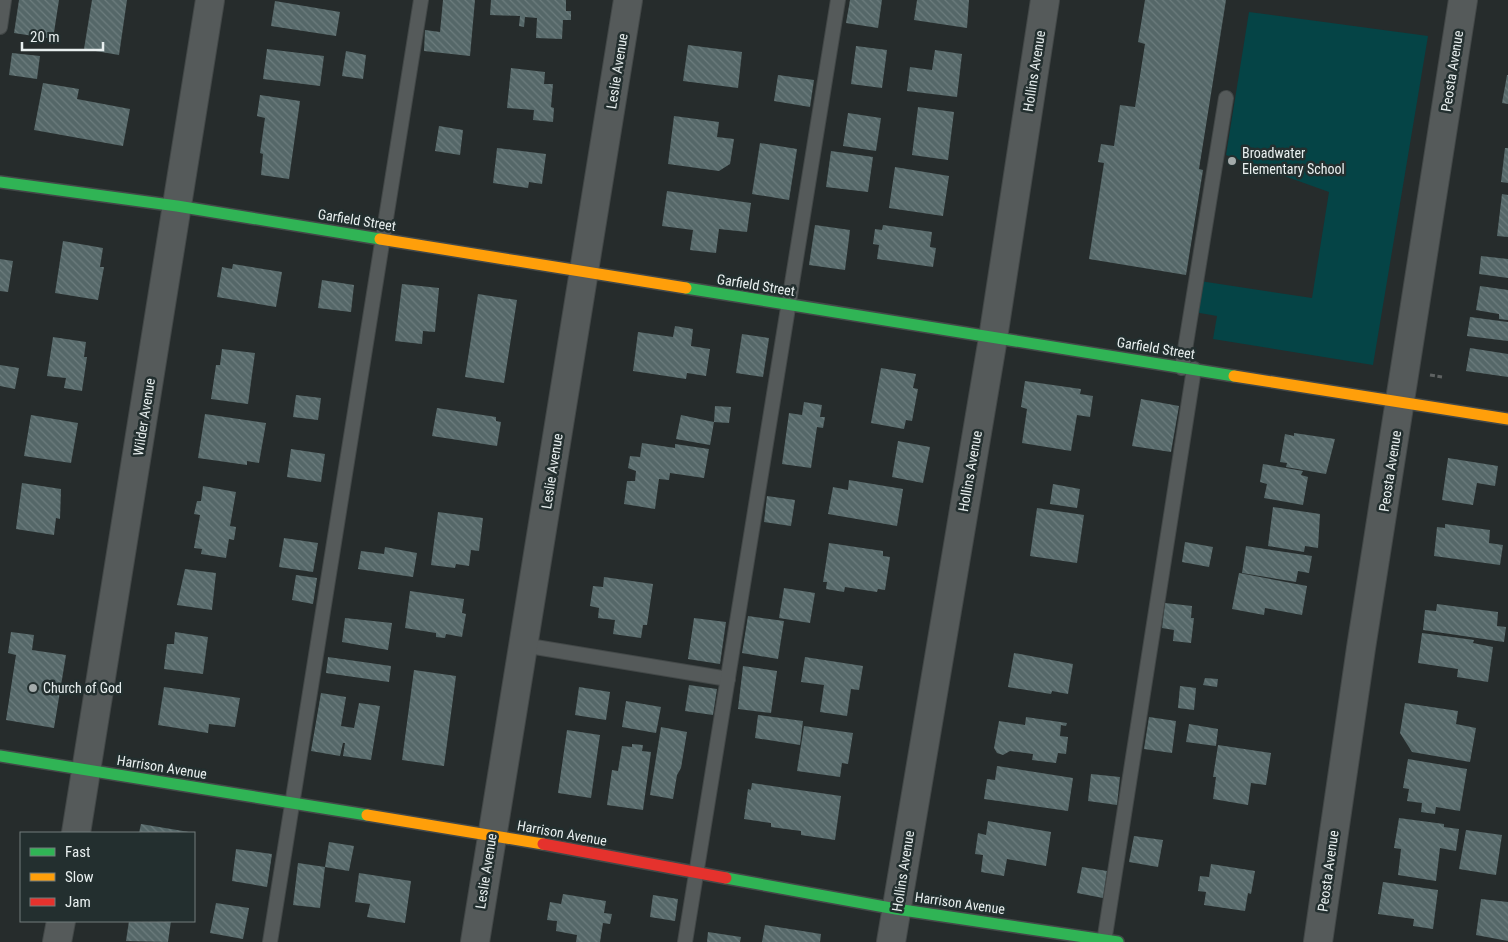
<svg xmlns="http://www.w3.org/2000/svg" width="1508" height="942" font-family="'Roboto Condensed',sans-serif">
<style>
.green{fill:#054446}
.building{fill:url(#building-back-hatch)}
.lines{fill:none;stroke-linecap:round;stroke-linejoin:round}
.lane-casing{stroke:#434848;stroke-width:16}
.street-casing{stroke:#434848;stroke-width:30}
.fast-casing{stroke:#434848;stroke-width:14}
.slow-casing{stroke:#434848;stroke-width:14}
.jam-casing{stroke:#434848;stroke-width:14}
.path{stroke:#5e6262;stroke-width:3;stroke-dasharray:5 2.5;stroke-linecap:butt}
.lane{stroke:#555a5a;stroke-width:14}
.street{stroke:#555a5a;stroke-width:28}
.fast{stroke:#30b455;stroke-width:11}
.slow{stroke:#ff9f0a;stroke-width:11}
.jam{stroke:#e5322d;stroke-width:11}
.poi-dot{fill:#a4abab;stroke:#232f2f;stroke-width:2}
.labels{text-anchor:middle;stroke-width:5;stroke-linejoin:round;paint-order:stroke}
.street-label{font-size:14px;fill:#e8efef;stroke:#232f2f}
.poi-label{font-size:14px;fill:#e8efef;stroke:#232f2f;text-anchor:start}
</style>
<defs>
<pattern id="building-back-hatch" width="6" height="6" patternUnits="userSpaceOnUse" patternTransform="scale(1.25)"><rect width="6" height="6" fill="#556768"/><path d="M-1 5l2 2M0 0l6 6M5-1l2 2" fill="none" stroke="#6d7d7e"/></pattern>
</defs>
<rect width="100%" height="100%" fill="#262c2c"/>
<path class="green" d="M1249 12 1428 36 1373 365 1213 339 1217 316 1194 312 1200 281 1312 298 1329 192 1226 155Z"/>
<g class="building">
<path d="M19 0H59L53 39 14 33Z"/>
<path d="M92 0H127L119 55 84 49Z"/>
<path d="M443 0H475L470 56 424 51 425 30 440 32Z"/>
<path d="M491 0H566V11H571V20H563L562 39 536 38 537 18 525 17 524 27 519 26 520 16 490 15Z"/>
<path d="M850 0H882L878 28 846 23Z"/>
<path d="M917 0H969L967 28 914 20Z"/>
<path d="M1145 0H1226L1199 169 1203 170 1186 275 1089 259 1104 163 1098 162 1101 144 1114 146 1120 105 1135 107 1145 44 1138 42Z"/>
<path d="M275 1 340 12 336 36 271 26Z"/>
<path d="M688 45 742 52 738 88 683 81Z"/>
<path d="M856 46 887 50 882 88 851 84Z"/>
<path d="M267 49 324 56 320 86 263 79Z"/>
<path d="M935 50 962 54 957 97 907 91 910 67 932 70Z"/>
<path d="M346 51 366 55 363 79 342 76Z"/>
<path d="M12 53 40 56 37 79 9 75Z"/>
<path d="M511 68 545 72 544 84H553L551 107 554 108 553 122 533 120 534 110 507 108Z"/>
<path d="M778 75 814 80 810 107 774 101Z"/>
<path d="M1507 75H1508V104L1502 103Z"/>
<path d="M43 83 79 89 77 99 130 109 123 146 34 130Z"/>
<path d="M260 95 300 101 289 179 261 175 263 154 260 153 265 118 257 116Z"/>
<path d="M918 107 954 112 948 160 912 155Z"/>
<path d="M848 113 881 118 876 151 843 146Z"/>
<path d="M674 116 719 122 717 137 734 139 730 164 719 171 668 164Z"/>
<path d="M439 126 463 130 460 155 435 151Z"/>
<path d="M760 143 797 149 789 200 752 194Z"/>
<path d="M497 148 546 154 542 184 529 182 528 188 493 183Z"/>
<path d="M1505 148H1508V183L1501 182Z"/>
<path d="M831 151 873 157 868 192 826 187Z"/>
<path d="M895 167 949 176 943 216 889 208Z"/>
<path d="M667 191 751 203 747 232 719 229 716 253 690 250 693 230 662 226Z"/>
<path d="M1502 194 1508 195V237L1497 236Z"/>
<path d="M815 225 850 230 845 270 809 265Z"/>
<path d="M883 225 932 232 930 247 936 248 933 267 877 259 879 245 873 244 875 229 882 230Z"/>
<path d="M63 241 103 248 100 267H104L98 300 55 293Z"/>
<path d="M1481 256 1508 259V278L1479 274Z"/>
<path d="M0 259 13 261 8 292 0 291Z"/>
<path d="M233 264 282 272 276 307 217 297 222 267 232 269Z"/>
<path d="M322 280 354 285 351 312 318 308Z"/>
<path d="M402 284 439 288 435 332 423 331 422 344 395 341Z"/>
<path d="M1480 286 1508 290V320L1499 319V314L1476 310Z"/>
<path d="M478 294 517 300 504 383 465 377Z"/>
<path d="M1470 317 1508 322V341L1467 336Z"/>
<path d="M675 326 693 329 691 346 710 349 706 376 687 373 686 379 633 371 638 332 673 337Z"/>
<path d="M742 334 769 338 763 377 736 373Z"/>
<path d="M53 337 86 342 84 357H87L82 391 64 388 66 378 47 376Z"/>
<path d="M1470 348 1508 354V377L1466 371Z"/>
<path d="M222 349 255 353 248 404 211 399 216 365H220Z"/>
<path d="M0 365 19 368 15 389 0 386Z"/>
<path d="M881 368 916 374 913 388 918 389 912 421 906 420 904 429 871 423Z"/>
<path d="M1025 381 1081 389 1080 394 1093 396 1090 417 1077 415 1071 451 1022 443 1027 409 1021 407Z"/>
<path d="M296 395 321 398 318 420 293 417Z"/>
<path d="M1141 399 1179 406 1171 452 1132 446Z"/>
<path d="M804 402 822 405 820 417H825L823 428 817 427 811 468 782 464 789 413 802 415Z"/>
<path d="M715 406 731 407 729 423 714 422Z"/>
<path d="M437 408 496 417V421L501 422 497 446 432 436Z"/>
<path d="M205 414 266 423 259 463 247 461V465L198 458Z"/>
<path d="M31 415 78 423 71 463 24 456Z"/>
<path d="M681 415 714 422 710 445 676 439Z"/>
<path d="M1294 433 1335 439 1326 474 1286 467 1287 463 1280 462 1285 434 1294 436Z"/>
<path d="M898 441 930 447 923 483 892 477Z"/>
<path d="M642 443 675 448V444L709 449 704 478 670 473 669 480 659 479 655 509 624 504 627 481H635L636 471 628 468 630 456 640 457Z"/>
<path d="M291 449 325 454 321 482 287 477Z"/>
<path d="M1448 458 1498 466 1495 486 1477 483 1473 505 1442 500Z"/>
<path d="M1263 464 1303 471 1301 475 1308 477 1303 505 1264 498 1267 484 1260 482Z"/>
<path d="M849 480 903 489 897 526 828 514 833 487 848 490Z"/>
<path d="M22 483 61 489 60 519 56 518 54 535 16 529Z"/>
<path d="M1053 484 1080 489 1077 508 1050 504Z"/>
<path d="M203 486 236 492 230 526 236 527 234 540 229 539 226 558 201 554 202 549 194 548 200 515 194 514 197 501H201Z"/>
<path d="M767 496 795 500 791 526 764 522Z"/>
<path d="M1273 507 1320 514 1318 548 1305 546 1304 552 1268 546Z"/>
<path d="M1037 508 1084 515 1077 563 1030 556Z"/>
<path d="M438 512 483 518 479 551 471 550 469 566 456 564 455 568 431 565Z"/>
<path d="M1445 524 1490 530 1489 543 1503 545 1500 565 1434 556 1437 527 1445 528Z"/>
<path d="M284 538 318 543 313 572 279 567Z"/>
<path d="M1185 542 1213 547 1209 567 1182 562Z"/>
<path d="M829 543 883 551V556L890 557 885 590 878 589 877 592 845 587 844 592 826 589 827 582H823Z"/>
<path d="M1246 546 1312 556 1309 573 1298 571 1296 582 1242 573Z"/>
<path d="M385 547 417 553 413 577 358 569 361 551 384 554Z"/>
<path d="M185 569 216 573 212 610 177 605Z"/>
<path d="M1239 573 1307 586 1302 615 1265 608 1264 615 1232 609Z"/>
<path d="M296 575 317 578 313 604 292 600Z"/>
<path d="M604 577 653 584 647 625H643L641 638 613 634 615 620 598 618 599 608 590 606 593 586 603 587Z"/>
<path d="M784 588 815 593 810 623 779 618Z"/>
<path d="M410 591 464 599 462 613 466 614 462 637 446 634 445 638 436 637V633L405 628Z"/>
<path d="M1165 603 1192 606 1191 618H1194L1191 643 1173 641 1174 630 1162 628Z"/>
<path d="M1437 604 1498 612 1497 626 1506 627 1504 642 1423 630 1425 610 1436 611Z"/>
<path d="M748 616 784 621 778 659 742 653Z"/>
<path d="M345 618 392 623 388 650 342 642Z"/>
<path d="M694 618 726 622 720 664 688 659Z"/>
<path d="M11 632 34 635 32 650 66 655 54 728 6 720 16 655 8 653Z"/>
<path d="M175 632 208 637 203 674 164 669 167 644H174Z"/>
<path d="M1422 633 1474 640 1473 643 1493 647 1488 682 1457 677 1458 669 1418 663Z"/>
<path d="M1014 653 1073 664 1068 694 1052 691 1051 694 1008 687Z"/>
<path d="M328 657 391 666 389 682 326 673Z"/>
<path d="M805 657 863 666 859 690 851 689 847 716 820 712 824 685 801 682Z"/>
<path d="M743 666 777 671 771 713 738 709Z"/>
<path d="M414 670 456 676 444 766 402 760Z"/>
<path d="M1205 678 1218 679 1217 687 1203 685Z"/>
<path d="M689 685 717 689 713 715 685 711Z"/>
<path d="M1180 686 1196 688 1194 710 1178 708Z"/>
<path d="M164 687 240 698 235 727 209 724 208 733 158 725Z"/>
<path d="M579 687 610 692 606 720 575 715Z"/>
<path d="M321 693 346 697 341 726 354 728 359 703 380 706 371 760 343 756 345 743H343L340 756 311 751Z"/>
<path d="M626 701 661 707 656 733 622 727Z"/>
<path d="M1405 703 1458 711 1456 724 1476 728 1470 762 1412 752 1400 733Z"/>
<path d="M758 715 803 721 800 745 755 738Z"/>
<path d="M1026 717 1067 723 1066 726 1061 725 1060 736 1068 737 1066 754 1058 753 1056 763 1032 760 1033 754 1010 751 1003 755 997 753 994 748 999 721 1025 725Z"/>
<path d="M1149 717 1176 721 1172 753 1144 749Z"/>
<path d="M1189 724 1218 729 1216 746 1186 742Z"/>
<path d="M804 726 853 733 848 764 842 763 840 777 797 771Z"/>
<path d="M661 727 687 732 681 768 677 775 673 799 650 795Z"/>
<path d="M567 730 600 735 591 798 558 793Z"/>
<path d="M632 744 643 745 642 751 651 752 643 810 607 805 612 770 618 771 622 746 632 747Z"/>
<path d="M1218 745 1271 753 1266 785 1251 783 1248 805 1213 799 1216 777H1213Z"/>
<path d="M1408 759 1467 769 1460 811 1436 807 1435 814 1421 812 1422 803 1407 801 1409 789 1403 788Z"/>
<path d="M997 766 1073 778 1068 811 984 799 987 779 995 780Z"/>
<path d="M1091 774 1120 777 1117 805 1088 801Z"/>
<path d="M752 783 841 796 835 840 801 835V831L771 827V823L744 819 748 789 751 790Z"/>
<path d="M1399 818 1444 824V827L1459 829 1456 851 1440 848 1436 881 1398 875 1401 849 1394 848Z"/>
<path d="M988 821 1051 832 1046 866 1007 859 1004 876 981 872 983 855 975 854 978 833 986 835Z"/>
<path d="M141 824 189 832 188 833H139Z"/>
<path d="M1466 830 1502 835 1496 875 1459 869Z"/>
<path d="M1134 836 1163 840 1158 867 1129 862Z"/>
<path d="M329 842 354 846 349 871 325 867Z"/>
<path d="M236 849 272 854 267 887 232 881Z"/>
<path d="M298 863 325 867 320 908 293 905Z"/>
<path d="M1211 864 1255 871 1251 894 1248 893 1245 911 1204 905 1206 892 1198 891 1200 876 1209 877Z"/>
<path d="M1082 867 1107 871 1103 898 1077 893Z"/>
<path d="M359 873 411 881 405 923 367 917 370 904 355 902Z"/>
<path d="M1383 882 1438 890 1433 929 1413 926 1414 919 1378 914Z"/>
<path d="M563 894 606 901 604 913 612 914 610 924 603 923 600 942H576L577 935 556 931 557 921 547 920 550 902 561 904Z"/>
<path d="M653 895 678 899 675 921 650 917Z"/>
<path d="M1481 899 1508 902V941L1476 935Z"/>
<path d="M216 903 249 908 243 939 210 933Z"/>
<path d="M129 921H171L168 942 126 941Z"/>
<path d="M765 925 821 934 820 942H762Z"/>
<path d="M708 932 741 937 740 942H707Z"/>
</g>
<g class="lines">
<g class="lane-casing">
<g id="lane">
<path d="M0 27 4 0"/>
<path d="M1182 368 1226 98"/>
<path d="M523 645 728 679"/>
<path d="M270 942 421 0"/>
<path d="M685 942 838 0"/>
<path d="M1104 942 1194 369"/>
</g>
</g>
<g class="street-casing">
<g id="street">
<path d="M76 833 210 0"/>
<path d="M57 942 61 921"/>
<path d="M475 942 628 0"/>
<path d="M891 942 993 338 1045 0"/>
<path d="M1318 942 1361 648 1463 0"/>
</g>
</g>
<g class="fast-casing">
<g id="fast">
<path d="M0 182 177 206 380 239"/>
<path d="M686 288 1234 376"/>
<path d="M0 756 367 815"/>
<path d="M726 878 896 909 1118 942"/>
</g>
</g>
<g class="slow-casing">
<g id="slow">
<path d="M380 239 686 288"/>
<path d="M1234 376 1508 419"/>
<path d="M367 815 543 844"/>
</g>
</g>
<g class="jam-casing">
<path id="jam" d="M543 844 726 878"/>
</g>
<path class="path" d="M1430 375 1442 377"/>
<use href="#lane" class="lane"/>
<use href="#street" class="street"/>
<use href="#fast" class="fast"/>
<use href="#slow" class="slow"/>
<use href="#jam" class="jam"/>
</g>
<g class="poi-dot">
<circle cx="1232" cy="161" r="5"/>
<circle cx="33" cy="688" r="5"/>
</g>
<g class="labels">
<g class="street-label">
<text transform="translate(617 71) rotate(-81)" y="5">Leslie Avenue</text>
<text transform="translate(1034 71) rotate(-81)" y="5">Hollins Avenue</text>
<text transform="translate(1452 71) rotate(-81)" y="5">Peosta Avenue</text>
<text transform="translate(357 220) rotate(9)" y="5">Garfield Street</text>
<text transform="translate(756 285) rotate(9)" y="5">Garfield Street</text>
<text transform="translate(1156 348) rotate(9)" y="5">Garfield Street</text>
<text transform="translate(144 417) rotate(-81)" y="5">Wilder Avenue</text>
<text transform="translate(552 471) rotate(-81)" y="5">Leslie Avenue</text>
<text transform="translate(970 471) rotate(-80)" y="5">Hollins Avenue</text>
<text transform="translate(1390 471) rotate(-81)" y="5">Peosta Avenue</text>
<text transform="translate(162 767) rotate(9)" y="5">Harrison Avenue</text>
<text transform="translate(562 833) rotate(10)" y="5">Harrison Avenue</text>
<text transform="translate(486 871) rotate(-81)" y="5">Leslie Avenue</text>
<text transform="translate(903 871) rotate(-81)" y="5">Hollins Avenue</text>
<text transform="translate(1328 871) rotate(-82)" y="5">Peosta Avenue</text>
<text transform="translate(960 903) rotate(8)" y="5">Harrison Avenue</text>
</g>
<g class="poi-label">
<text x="1242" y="158">Broadwater<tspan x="1242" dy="16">Elementary School</tspan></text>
<text x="43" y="693">Church of God</text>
</g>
</g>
<rect x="20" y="832" width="175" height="90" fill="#232f2f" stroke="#727c7c"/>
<rect x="30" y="848" width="25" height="8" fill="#30b455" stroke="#727c7c"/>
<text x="65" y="857" font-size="15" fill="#e8efef">Fast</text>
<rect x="30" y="873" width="25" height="8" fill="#ff9f0a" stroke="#727c7c"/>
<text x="65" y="882" font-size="15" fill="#e8efef">Slow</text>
<rect x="30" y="898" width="25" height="8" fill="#e5322d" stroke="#727c7c"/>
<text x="65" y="907" font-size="15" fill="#e8efef">Jam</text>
<path d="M22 42v8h81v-8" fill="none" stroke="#e8efef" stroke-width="2.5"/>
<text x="30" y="42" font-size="15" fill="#e8efef" stroke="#232f2f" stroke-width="4" paint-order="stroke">20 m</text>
</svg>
